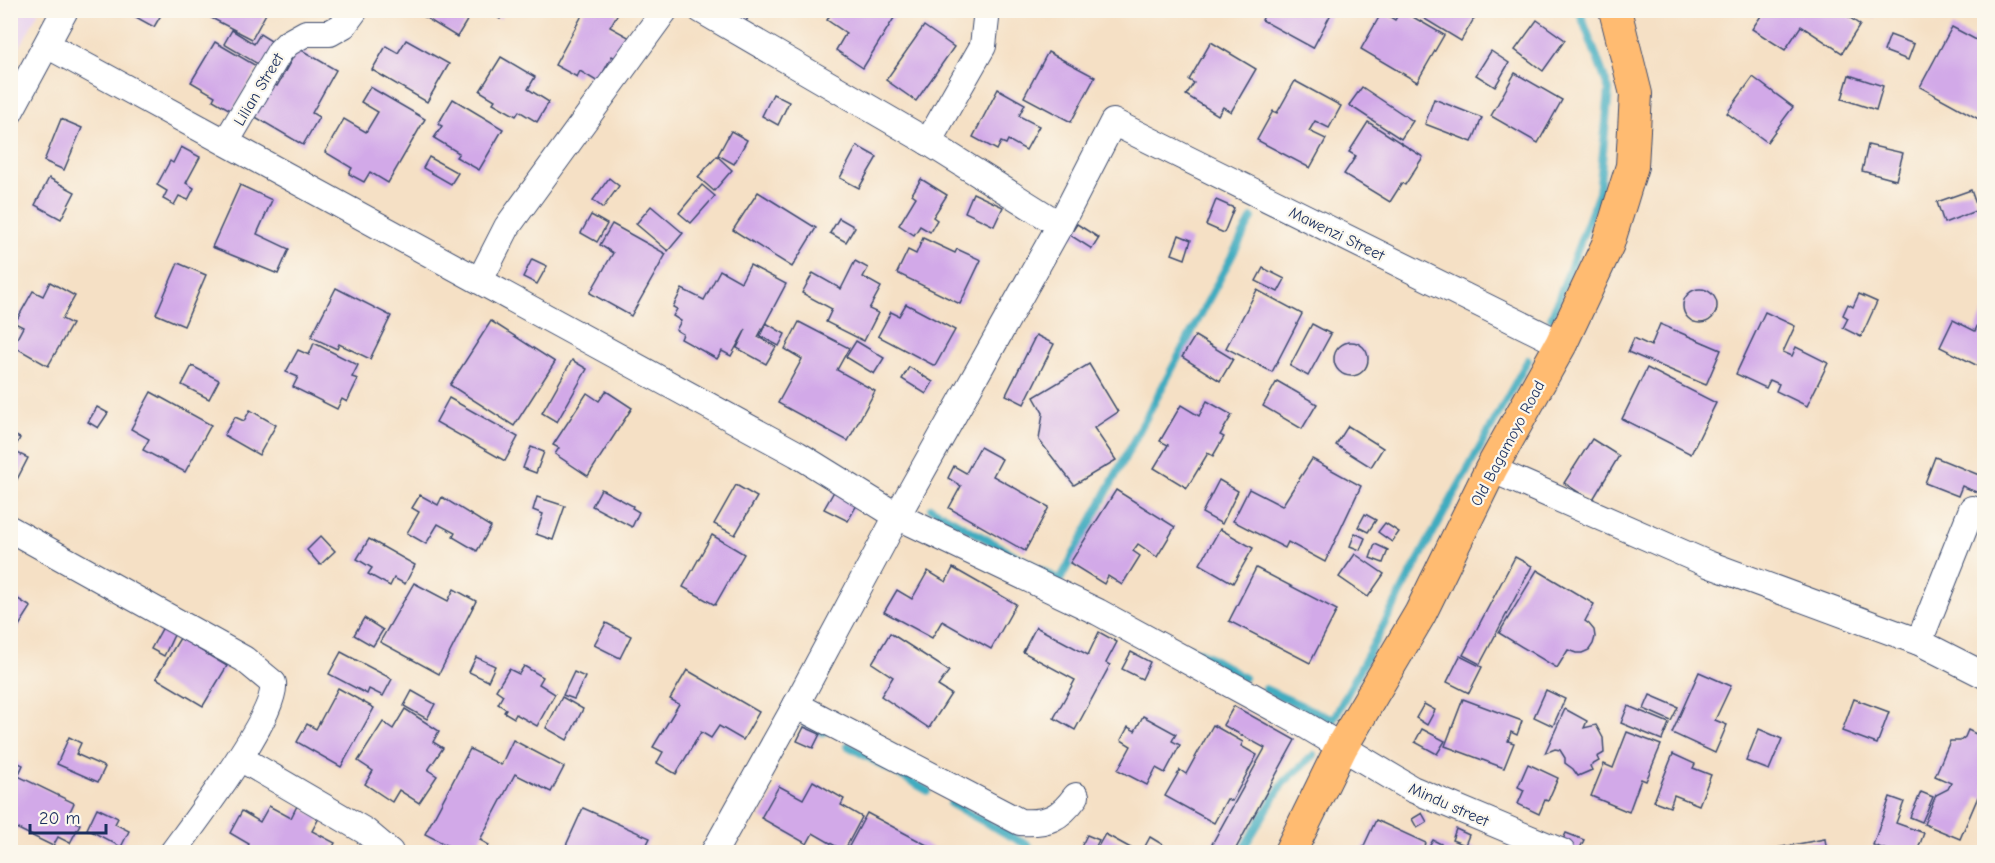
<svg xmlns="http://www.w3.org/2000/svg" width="1995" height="863" font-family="'Comic Neue',sans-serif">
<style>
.built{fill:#e8d2ee}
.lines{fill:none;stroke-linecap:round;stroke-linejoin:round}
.stream{stroke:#41acc0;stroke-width:8}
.building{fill:#d2a9e8}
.minor-casing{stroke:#3c4a6d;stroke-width:28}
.major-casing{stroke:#3c4a6d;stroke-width:34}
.minor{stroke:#fff;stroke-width:26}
.major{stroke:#ffbb71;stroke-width:32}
.labels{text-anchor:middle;stroke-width:4.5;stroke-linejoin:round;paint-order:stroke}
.street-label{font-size:16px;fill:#1b2f5e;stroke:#fbf7ec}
</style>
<rect width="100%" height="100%" fill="#fbf7ec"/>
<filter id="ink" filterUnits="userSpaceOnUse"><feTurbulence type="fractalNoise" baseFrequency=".0167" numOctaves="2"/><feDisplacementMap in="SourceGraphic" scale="12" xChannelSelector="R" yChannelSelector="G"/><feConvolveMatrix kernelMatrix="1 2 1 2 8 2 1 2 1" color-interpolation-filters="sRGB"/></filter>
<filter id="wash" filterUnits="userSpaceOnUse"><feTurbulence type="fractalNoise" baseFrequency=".008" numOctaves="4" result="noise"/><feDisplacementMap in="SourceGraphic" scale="24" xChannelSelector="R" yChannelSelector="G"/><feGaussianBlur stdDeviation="1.35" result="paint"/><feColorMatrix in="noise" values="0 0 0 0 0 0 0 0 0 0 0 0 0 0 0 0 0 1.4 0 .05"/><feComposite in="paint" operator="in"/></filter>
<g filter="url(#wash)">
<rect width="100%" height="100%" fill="#f5e0c5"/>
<path class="built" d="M11 10 39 11 11 64 10 11Z"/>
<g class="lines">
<g class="stream">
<path d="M1551 318 1599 193 1609 90 1579 10"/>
<path d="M931 508 1059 580"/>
<path d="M1060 580 1252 218"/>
<path d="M1189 648 1206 655 1244 678"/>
<path d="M1265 689 1333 720 1434 531 1528 360"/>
<path d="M806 727 824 733"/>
<path d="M848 746 928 791"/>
<path d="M951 804 1029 846"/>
<path d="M1241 852 1283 783 1314 755"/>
</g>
</g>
<g id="blocks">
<g class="building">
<path d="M137 10H164L154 27 134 16Z"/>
<path d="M196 10H268L252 39Z"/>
<path d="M413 10H465L471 14 457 37Z"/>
<path d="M486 10H506L500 19Z"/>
<path d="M585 10H614L618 13 610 27 632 39 620 61 612 56 598 82 580 71 577 77 555 65Z"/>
<path d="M719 10H753L743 26Z"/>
<path d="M833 10H899L863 68 836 50 846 33 827 20Z"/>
<path d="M1267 10H1333L1313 48 1262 20Z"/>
<path d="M1401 10 1444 35 1417 82 1361 49 1382 12 1395 20Z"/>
<path d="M1410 10H1469L1476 15 1461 41Z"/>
<path d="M1765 10H1839L1860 25 1842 53 1801 26 1785 50 1752 29Z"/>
<path d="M1865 10H1880L1874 18Z"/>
<path d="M1537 20 1565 40 1543 71 1515 50Z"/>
<path d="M924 26 954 47 916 101 886 80Z"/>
<path d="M1952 27 1984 44V122L1920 87Z"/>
<path d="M232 30 254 44 260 34 276 44 263 67 224 44Z"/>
<path d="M1890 35 1914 44 1908 60 1884 51Z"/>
<path d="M406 40 449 64 427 102 372 70 386 46 398 53Z"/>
<path d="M215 42 258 67 232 111 213 100 215 96 191 82Z"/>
<path d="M1211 42 1256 69 1231 112 1223 107 1218 115 1186 95 1194 83 1189 80Z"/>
<path d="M298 48 336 70 312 113 319 117 303 145 252 115 270 83 277 86Z"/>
<path d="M1491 51 1509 63 1495 87 1476 75Z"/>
<path d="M1048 52 1095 77 1071 122 1024 97Z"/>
<path d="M501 57 535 77 528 89 549 102 537 122 519 111 516 116 493 103 495 100 480 91Z"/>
<path d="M1515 73 1562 100 1538 143 1491 116Z"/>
<path d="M1849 75 1883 86 1876 110 1842 99Z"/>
<path d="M1753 77 1793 107 1767 142 1727 113Z"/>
<path d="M1295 81 1341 106 1329 128 1315 121 1309 131 1326 139 1310 168 1257 140 1273 111 1277 113Z"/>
<path d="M370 87 425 119 388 183 370 172 364 182 349 174 352 168 325 152 344 119 366 132 378 112 361 102Z"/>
<path d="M1362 87 1413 121 1401 139 1349 105Z"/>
<path d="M998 89 1025 104 1019 116 1039 126 1026 150 1008 140 1006 144 1001 142 997 150 973 137Z"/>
<path d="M773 94 789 102 778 125 762 116Z"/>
<path d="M453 99 503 129 479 170 456 157 459 153 434 138 442 126 438 124Z"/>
<path d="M1434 99 1482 118 1472 142 1425 124Z"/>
<path d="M61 119 82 128 64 170 44 161Z"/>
<path d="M1368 122 1423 157 1405 185 1402 183 1390 202 1344 174 1356 156 1349 152Z"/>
<path d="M731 131 747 140 734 164 718 155Z"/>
<path d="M1868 145 1903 153 1896 180 1862 171Z"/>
<path d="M857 146 877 157 859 188 840 178Z"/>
<path d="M181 147 200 157 186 183 194 188 188 200 179 196 174 205 163 199 167 191 157 185 170 161 173 163Z"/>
<path d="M717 156 732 170 714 191 698 177Z"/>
<path d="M429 157 458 173 451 184 423 168Z"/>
<path d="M49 178 75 192 61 219 35 205Z"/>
<path d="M609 178 619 186 603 208 593 200Z"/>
<path d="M921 179 947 195 933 217 937 220 930 232 920 226 914 235 899 225 916 197 912 194Z"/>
<path d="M240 185 272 200 257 234 289 249 278 274 212 247Z"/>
<path d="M702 185 715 196 691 223 679 213Z"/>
<path d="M1971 190 1978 210 1944 223 1937 202Z"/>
<path d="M758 192 816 228 792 267 733 230Z"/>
<path d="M973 193 1003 207 994 226 965 212Z"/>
<path d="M1216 200 1234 208 1224 233 1206 225Z"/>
<path d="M651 206 683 233 668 251 636 224Z"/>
<path d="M591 215 607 224 597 242 581 233Z"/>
<path d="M839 218 855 227 846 242 830 233Z"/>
<path d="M612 224 666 254 631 316 590 293 613 253 600 245Z"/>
<path d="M1077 224 1099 238 1092 249 1070 235Z"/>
<path d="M1179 235 1191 240 1185 259 1172 254Z"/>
<path d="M923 238 955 253 957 249 981 260 960 304 897 273 908 250 916 254Z"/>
<path d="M532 259 547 266 537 284 523 277Z"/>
<path d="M855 261 868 268 863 277 881 287 869 309 878 313 864 341 826 322 832 309 802 293 813 273 841 289Z"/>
<path d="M178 263 206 275 184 326 156 314Z"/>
<path d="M750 265 786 284 758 337 776 347 766 364 737 348 746 329 731 356 722 351 717 359 681 339 683 334 676 330 681 321 673 316 677 309 673 307 682 289 704 300 720 270 741 282Z"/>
<path d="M1263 268 1285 279 1278 292 1256 281Z"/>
<path d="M50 282 75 296 62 319 72 324 48 366 13 346 23 327 15 323 33 291 43 296Z"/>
<path d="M336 288 391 316 370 359 339 344 337 349 311 337Z"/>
<circle cx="1700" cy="306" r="17"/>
<path d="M1257 290 1302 314 1272 372 1226 348Z"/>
<path d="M1859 294 1877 302 1861 337 1843 328 1848 318 1843 315 1848 304 1853 307Z"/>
<path d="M906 304 955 330 935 366 878 336 891 312 899 316Z"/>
<path d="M1984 311V369L1940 347 1953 320 1975 331Z"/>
<path d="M1765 312 1795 326 1783 352 1792 356 1796 347 1828 363 1807 406 1776 391 1779 384 1770 380 1766 388 1736 374Z"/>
<path d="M491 321 555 362 514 426 450 385Z"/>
<path d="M799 322 849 348 837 370 875 391 848 441 778 403 802 359 785 349Z"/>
<path d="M766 323 785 334 779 346 760 336Z"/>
<path d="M1312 324 1331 334 1308 376 1290 366Z"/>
<path d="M1660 324 1721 350 1706 385 1628 352 1634 338 1651 346Z"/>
<path d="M1036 335 1054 344 1024 404 1006 395Z"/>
<path d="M1195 336 1233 359 1220 381 1182 357Z"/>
<path d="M856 341 884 358 874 374 846 357Z"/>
<circle cx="1351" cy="359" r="17"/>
<path d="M314 343 358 365 352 377 358 379 347 402 342 399 337 409 293 387 298 377 286 372 298 350 309 355Z"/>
<path d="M572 360 587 369 557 422 542 413Z"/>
<path d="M1089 364 1118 412 1094 428 1116 460 1074 485 1039 440 1043 413 1034 397Z"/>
<path d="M192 366 219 380 209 399 182 385Z"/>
<path d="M909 367 933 382 926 394 902 379Z"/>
<path d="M1647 368 1716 403 1691 454 1622 419Z"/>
<path d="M1277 381 1317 404 1302 429 1263 406Z"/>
<path d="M606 391 632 408 588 476 555 454 559 448 553 445 587 393 599 401Z"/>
<path d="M151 392 211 425 185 472 143 450 149 439 131 429Z"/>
<path d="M449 398 518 437 505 461 436 422Z"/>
<path d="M1207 401 1232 415 1220 435 1224 437 1213 456 1208 453 1187 488 1154 468 1168 445 1160 441 1181 405 1199 416Z"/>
<path d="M97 407 108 413 98 428 88 422Z"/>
<path d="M250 410 276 425 259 455 224 435 235 417 244 421Z"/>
<path d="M1348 426 1383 448 1371 467 1336 445Z"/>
<path d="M10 433 20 438 13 451 28 458 10 493Z"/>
<path d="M1592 439 1619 456 1592 501 1564 483Z"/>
<path d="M531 447 544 452 536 473 523 468Z"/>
<path d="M980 447 1002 459 993 476 1049 507 1025 551 949 508 961 486 948 478 954 466 966 473Z"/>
<path d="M1935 457 1984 477 1983 495 1962 486 1958 496 1925 483Z"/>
<path d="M1312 459 1361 486 1325 562 1288 542 1285 548 1233 521 1249 489 1282 506Z"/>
<path d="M1219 480 1238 491 1222 524 1202 513Z"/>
<path d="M736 485 757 497 735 535 714 524Z"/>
<path d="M836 488 859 501 848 521 824 509Z"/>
<path d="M601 489 633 506 632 508 639 512 632 527 592 506Z"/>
<path d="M1116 490 1175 527 1157 557 1138 544 1133 551 1140 556 1122 585 1108 576 1104 584 1070 563Z"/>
<path d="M420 495 438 505 442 497 491 527 477 551 453 537 455 533 438 524 426 544 407 533 419 512 412 508Z"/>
<path d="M537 497 565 506 553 540 536 534 543 514 533 510Z"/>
<path d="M1365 514 1376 520 1368 532 1358 527Z"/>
<path d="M1385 523 1399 532 1392 542 1378 532Z"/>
<path d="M1220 529 1253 548 1233 583 1200 564Z"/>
<path d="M1355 533 1365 538 1360 550 1350 546Z"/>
<path d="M712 535 744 554 715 605 683 587Z"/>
<path d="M321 536 335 551 320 565 307 550Z"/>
<path d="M369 539 415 565 405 584 394 578 390 586 368 574 372 568 357 559Z"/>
<path d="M1375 544 1388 550 1383 563 1370 558Z"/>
<path d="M1355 554 1384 574 1368 597 1339 577Z"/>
<path d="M1515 557 1532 566 1480 664 1463 655Z"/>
<path d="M953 568 1016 604 991 649 942 621 932 638 884 612 897 590 912 599 928 571 946 582Z"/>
<path d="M1256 568 1337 610 1310 663 1229 621Z"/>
<path d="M1537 570 1594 604 1585 621 1589 624 1594 630 1595 637 1593 644 1589 650 1582 653H1576L1568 650 1557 668 1499 633Z"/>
<path d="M414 583 448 601 454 589 476 601 439 674 380 642Z"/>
<path d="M10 594 31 607 10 640Z"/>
<path d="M364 618 383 630 373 646 354 635Z"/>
<path d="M606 623 631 636 620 658 594 645Z"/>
<path d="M163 627 175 633 164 656 151 649Z"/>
<path d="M1036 627 1088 655 1099 632 1117 642 1106 663 1110 665 1075 730 1054 718 1075 680 1023 652Z"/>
<path d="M890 633 949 671 938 686 951 694 929 728 881 696 893 677 872 663Z"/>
<path d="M180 638 227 666 203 706 156 678Z"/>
<path d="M341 652 392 679 383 696 369 689 367 694 329 674Z"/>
<path d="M1131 652 1150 662 1142 679 1122 669Z"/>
<path d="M1460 656 1482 667 1469 693 1447 682Z"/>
<path d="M476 657 495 666 488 681 469 672Z"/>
<path d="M524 666 543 677 539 684 555 694 537 726 516 714 514 718 504 712 506 709 498 704 503 695 496 690 509 669 519 674Z"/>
<path d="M687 670 759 712 743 740 719 726 711 738 701 732 676 774 657 763 663 752 653 747 679 704 670 699Z"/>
<path d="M574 672 585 677 574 699 563 695Z"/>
<path d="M1699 672 1731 686 1715 720 1727 725 1715 753 1672 733Z"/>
<path d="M338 688 374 708 341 767 297 742 307 724 316 729Z"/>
<path d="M1546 690 1565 699 1553 726 1534 717Z"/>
<path d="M412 691 435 704 427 719 404 706Z"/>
<path d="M1650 695 1678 707 1671 721 1644 709Z"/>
<path d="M562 697 583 709 567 740 546 728Z"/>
<path d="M1463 699 1522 721 1517 735 1511 732 1508 741 1514 743 1504 768 1445 746Z"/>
<path d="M1854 699 1889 712 1877 744 1842 731Z"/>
<path d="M1424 704 1435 710 1427 725 1416 718Z"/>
<path d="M1234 706 1295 740 1234 852H1227L1212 844 1265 748 1223 725Z"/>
<path d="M1628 706 1669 723 1662 740 1621 723Z"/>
<path d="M405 709 439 731 433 742 443 748 428 770 437 776 419 803 399 790 392 802 365 784 373 771 358 761 383 722 393 729Z"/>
<path d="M1565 709 1587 721 1584 728 1596 725 1603 738 1604 753 1597 757 1599 761 1590 766 1592 770 1578 776 1573 769 1565 763V758L1560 750 1555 749 1545 753Z"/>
<path d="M1143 716 1176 734 1172 741 1180 745 1165 773 1156 768 1147 785 1118 770 1131 746 1121 740 1128 727 1135 731Z"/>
<path d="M1213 725 1243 742 1241 746 1257 755 1232 801 1227 799 1214 823 1165 796 1180 770 1186 774Z"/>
<path d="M804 727 820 734 813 748 797 741Z"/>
<path d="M1422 729 1445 741 1437 754 1415 742Z"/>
<path d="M1759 729 1782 739 1769 770 1746 761Z"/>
<path d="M1968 730 1984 738V799L1978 797 1960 839 1924 824 1936 795 1948 789 1951 783 1935 776 1950 741H1960L1965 737Z"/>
<path d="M1627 732 1661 745 1646 781 1641 779 1629 812 1591 796 1604 764 1613 768Z"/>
<path d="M69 737 81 743 76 754 105 767 98 782 57 764Z"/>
<path d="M513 740 564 767 551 792 515 774 480 840 489 845 485 852H460L425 834 470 749 501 765Z"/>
<path d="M1673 754 1695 764 1693 768 1711 775 1699 805 1674 795 1670 807 1654 801Z"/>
<path d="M10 759 23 765 18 776 74 803 67 818 80 824 70 843 58 837 53 846 10 825Z"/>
<path d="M1528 764 1558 778 1548 801 1545 800 1539 814 1518 804 1524 790 1518 787Z"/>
<path d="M813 781 844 799 841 805 862 817 844 851 813 833 807 844 761 818 779 786 803 799Z"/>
<path d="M1921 792 1933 797 1922 822 1910 817Z"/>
<path d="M1890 797 1904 802 1896 823 1924 833 1917 852H1893L1873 845Z"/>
<path d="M269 806 291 818 297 806 319 818 312 831 335 843 330 852H245L249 844 230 833 242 811 260 822Z"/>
<path d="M97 808 118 818 115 824 129 831 121 847 87 829Z"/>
<path d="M583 808 650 838 643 852H563Z"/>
<path d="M867 813 938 851 937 852H846Z"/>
<path d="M1422 813 1427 822 1417 828 1412 819Z"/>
<path d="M1376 820 1426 843 1422 852H1361Z"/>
<path d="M1456 829 1469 835 1465 845 1452 840Z"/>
<path d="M1566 833 1584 840 1578 852 1560 846Z"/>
<path d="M1105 834 1138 852H1095Z"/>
<path d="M1087 835 1099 840 1093 852 1080 849Z"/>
<path d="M1150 837 1175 852H1142Z"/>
<path d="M1825 839 1827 852H1777L1776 848Z"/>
<path d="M1433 840 1457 852H1426Z"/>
<path d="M1469 846 1484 852H1466Z"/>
</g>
</g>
</g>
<g filter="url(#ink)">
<use href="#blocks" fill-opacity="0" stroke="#3c4a6d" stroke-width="1.5"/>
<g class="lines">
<g class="minor-casing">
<g id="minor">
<path d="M701 10 928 142 1060 225"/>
<path d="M47 45 797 454 897 516 1098 612 1305 725 1412 789 1562 852"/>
<path d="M10 112 65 10"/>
<path d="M226 142 280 51 288 43 306 33H330L344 25 355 10"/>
<path d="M928 142 983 46 987 10"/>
<path d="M480 280 507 227 665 10"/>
<path d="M1491 469 1708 564 1919 642 1984 675"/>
<path d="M10 529 244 659 273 683C278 714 194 823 173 852"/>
<path d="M1919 642 1972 509"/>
<path d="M796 705 1020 822C1048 824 1060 818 1076 796"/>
<path d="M240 758 365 831 390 852"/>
<path d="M714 852 796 705 897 516 1060 225 1113 122 1561 344"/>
</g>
</g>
<g class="major-casing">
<path id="major" d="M1290 852 1342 746 1420 614 1491 469 1561 344 1608 244 1632 166 1636 94 1615 10"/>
</g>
<use href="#minor" class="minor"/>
<use href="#major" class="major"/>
</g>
</g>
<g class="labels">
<g class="street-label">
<text transform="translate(258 89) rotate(-59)" y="6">Lilian Street</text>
<text transform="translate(1337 233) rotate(26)" y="6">Mawenzi Street</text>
<text transform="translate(1507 443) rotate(-62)" y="6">Old Bagamoyo Road</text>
<text transform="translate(1449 804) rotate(24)" y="6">Mindu street</text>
</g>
</g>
<rect width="1995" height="863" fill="none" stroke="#fbf7ec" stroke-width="36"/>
<path d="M30 824v9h76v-9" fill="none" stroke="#1b2f5e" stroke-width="3"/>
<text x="39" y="824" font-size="18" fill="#1b2f5e" stroke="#fbf7ec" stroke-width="4.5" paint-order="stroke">20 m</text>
</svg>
